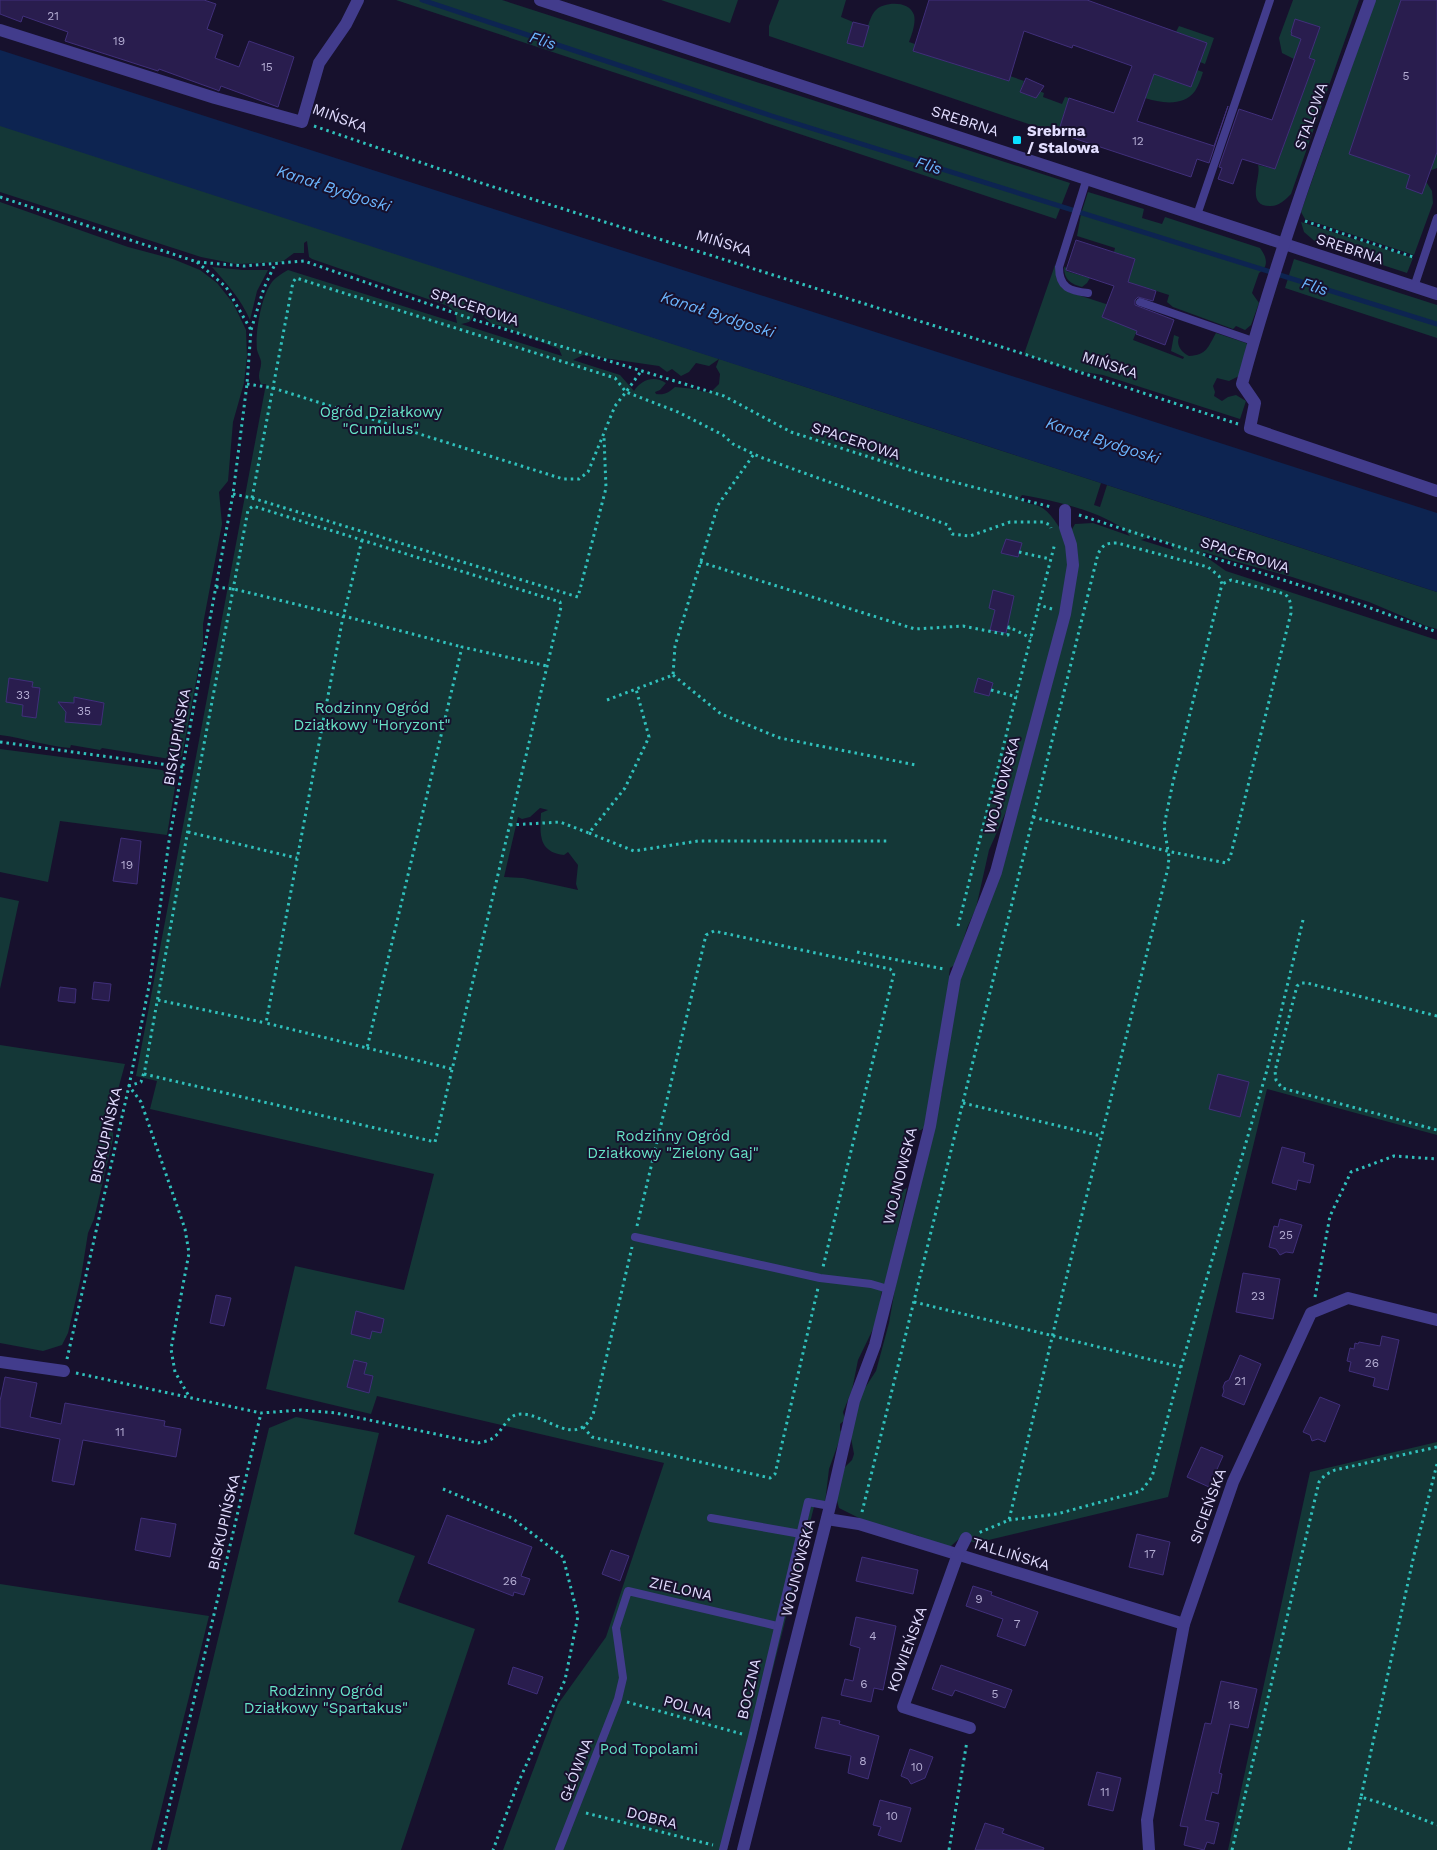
<svg xmlns="http://www.w3.org/2000/svg" width="1437" height="1850" font-family="'Work Sans',sans-serif">
<style>
.green{fill:#143737;fill-rule:evenodd}
.water{fill:#0d2451}
.lines{fill:none;stroke-linecap:round;stroke-linejoin:round}
.stream{stroke:#0d2451;stroke-width:5}
.building{fill:#291d4e;stroke:#402f7a}
.path{stroke:#30c1bc;stroke-width:3;stroke-dasharray:2.5 4;stroke-linecap:butt}
.lane{stroke:#423c8c;stroke-width:8}
.street{stroke:#423c8c;stroke-width:12}
.poi-dot{fill:#09dfff;stroke:#17112d;stroke-width:2}
.labels{text-anchor:middle;stroke-width:4;stroke-linejoin:round;paint-order:stroke}
.number-label{font-size:12px;fill:#b4add3}
.street-label{font-size:15px;fill:#e2ddff;stroke:#17112d}
.poi-label{font-size:15px;font-weight:bold;fill:#e2ddff;stroke:#17112d;text-anchor:start}
.park-label{font-size:15px;fill:#66e3c7;stroke:#17112d}
.water-label{font-size:16px;font-style:italic;fill:#6bb6ff;stroke:#17112d}
</style>
<rect width="100%" height="100%" fill="#17112d"/>
<g class="green">
<path d="M396 0H502L1070 183 1056 219Z"/>
<path d="M661 0H738L730 23Z"/>
<path d="M779 0H846L841 17 853 22 847 42 862 47C865 38 869 16 876 10 884 2 909 0 914 15 916 23 912 34 909 42L915 44 914 51 1008 81 1010 76 1024 81 1020 92 1035 98 1039 91 1044 93 1043 97 1062 104 1065 97 1069 98 1058 134 769 36V26Z"/>
<path d="M1293 0H1359L1291 194C1285 200 1279 206 1271 206 1244 207 1262 176 1258 165L1275 169 1315 60 1296 53 1294 59 1282 53 1279 38Z"/>
<path d="M1375 0H1437V168L1429 171 1425 180 1432 191 1433 203 1414 255 1305 219 1301 212Z"/>
<path d="M1179 26 1214 38 1205 64 1200 62 1207 43 1176 32Z"/>
<path d="M1197 70 1203 72C1201 78 1199 85 1195 91 1183 107 1161 103 1145 98L1154 74 1191 87Z"/>
<path d="M0 121C14 129 61 144 77 142L78 150 82 152 88 145 89 149 93 150 96 154 102 155 105 150 108 152 106 155 109 158 135 165 143 164 149 167 150 171 162 173 167 172 173 178H180L198 183 211 190 222 192 231 198 305 218C320 228 351 238 369 238L376 247 1101 483 1094 505 1100 507 1107 485 1437 592V629L1426 626 1369 602 1292 577 1226 559 1204 552 1202 554 1226 571 1437 640V1135L1267 1089 1168 1497 976 1543 960 1538 951 1546 943 1550 928 1545 919 1536 867 1522 839 1508 836 1497 840 1481 845 1467 852 1460 854 1454 851 1438 852 1421 857 1400 876 1371 889 1323 897 1277 908 1237 909 1220 917 1186 914 1179 917 1169 923 1159 926 1158 929 1142 942 1091 952 1012 968 949 990 896 997 884 1004 863 1009 845 1014 813 1066 628 1078 559 1076 543 1072 538 1071 531 1075 524 1093 523 1130 536C1114 514 1049 499 1022 495L1020 498C1026 505 1034 503 1041 507 1048 511 1053 518 1057 524 1073 547 1069 564 1066 591L1012 798 989 850 976 908 967 928 956 964 950 968 949 975 951 980 944 1014 945 1027 941 1035V1047L944 1049 945 1056 937 1061 925 1127 921 1130 916 1131 913 1138 908 1136 895 1187 901 1191 907 1188 896 1236 891 1269 881 1294 879 1313 875 1325 858 1360 852 1390 843 1412 845 1420 840 1424V1430L842 1433 829 1469 825 1503 816 1499 727 1850H503L558 1704 606 1637 664 1463 377 1396 371 1414 266 1389 295 1266 404 1290 434 1174 150 1109 157 1081 136 1076 266 384H261C256 373 262 370 261 361 260 357 258 354 257 350 255 333 261 299 270 285 274 278 281 274 288 270L457 323 455 312 448 306 312 259 309 257 307 241 304 243V253H294L282 262 236 264 201 257 0 192ZM475 311H477L493 325H498L559 349 562 356 461 324C471 322 471 322 475 311ZM583 355 659 366 667 372 672 369 681 376 689 372 696 363 709 366 719 359 716 367 720 374 719 384 711 392H704L695 389 675 387C668 393 665 395 656 394L655 392 660 390 666 383C654 375 641 380 634 391L620 375 573 360ZM1150 537 1171 544 1173 550 1141 540ZM540 808 548 810 541 813C540 834 538 852 564 855L568 852 578 865 576 884 578 890 523 878 504 877 518 817 522 819 530 817Z"/>
<path d="M1088 192 1144 209 1142 218 1162 224 1165 217 1260 248C1266 256 1270 266 1259 273L1252 293 1259 303 1251 325 1245 330 1236 326 1233 329 1173 307 1167 302 1169 295 1141 286 1129 319 1140 323 1133 340 1183 359 1184 357 1171 351 1174 335 1179 337C1176 345 1181 352 1189 356 1207 355 1208 347 1216 333L1246 343 1248 345 1239 376 1229 381 1217 378 1213 386 1215 392 1214 396 1222 401 1228 397 1236 395 1246 401 1240 419 1103 375 1072 370 1024 354 1055 265 1058 282 1069 292 1109 305 1102 317 1114 322 1135 259 1114 252 1115 248 1077 236 1081 214Z"/>
<path d="M0 202 128 247 173 259 200 270 217 283 233 303 246 330 247 357 244 383 233 422 228 481 219 492 222 524 203 624V645L182 756 176 760 102 748 100 750 71 745 70 748C46 746 24 738 0 735Z"/>
<path d="M1301 222 1413 258 1407 273 1318 244 1304 232Z"/>
<path d="M1294 259 1437 305V338L1285 288Z"/>
<path d="M212 267 243 270H268L257 291 250 320C241 299 227 284 212 267Z"/>
<path d="M1064 267 1067 268 1066 271 1090 278 1087 283 1082 287C1071 284 1064 280 1064 267Z"/>
<path d="M0 749 162 770 172 777 175 787 167 835 60 821 48 882 0 872Z"/>
<path d="M0 897 19 901 0 989Z"/>
<path d="M0 1045 125 1064 116 1097 108 1096 113 1110V1139L94 1219 88 1233 81 1277 68 1333 62 1345 43 1351 0 1343Z"/>
<path d="M296 1417 379 1433 354 1534 415 1556 398 1602 475 1629 401 1850H167L269 1428Z"/>
<path d="M1437 1442V1850H1228L1310 1472Z"/>
<path d="M0 1584 209 1616 151 1850H0Z"/>
</g>
<path class="water" d="M0 50 1437 513V592L0 126Z"/>
<g class="lines">
<path class="stream" d="M422 0 772 116 1437 324"/>
</g>
<g class="building">
<path d="M0 0H204L216 4 207 29 223 35 215 58 239 67 249 41 294 57 278 107 221 86 219 91 217 90 159 69 158 71 65 41 68 32 23 16 21 22 0 14Z"/>
<path d="M929 0H1087L1207 43 1191 87 1154 74 1137 121 1214 146 1228 106 1209 163 1197 159 1191 177 1058 133 1069 98 1114 113 1132 66 1073 45 1072 48 1024 31 1009 81 913 51Z"/>
<path d="M1401 0H1437V152L1422 194 1406 188 1410 175 1349 154Z"/>
<path d="M1295 19 1320 27 1309 58 1315 60 1275 169 1242 159 1233 184 1218 179 1222 168 1219 167 1239 109 1272 120 1301 39 1291 35 1292 33 1291 32Z"/>
<path d="M853 22 869 26 863 47 847 43Z"/>
<path d="M1026 78 1044 86 1036 98 1020 92Z"/>
<path d="M1076 240 1135 259 1128 282 1156 291 1153 301 1138 297 1135 300V305L1174 320 1165 345 1136 334 1137 331 1102 317 1114 286 1066 270Z"/>
<path d="M1006 539 1022 543 1018 557 1001 553Z"/>
<path d="M993 590 1014 596 1006 633 990 630 995 610 989 608Z"/>
<path d="M9 678 33 682 32 687 40 688 36 718 22 716 23 705 6 702Z"/>
<path d="M978 678 993 683 989 696 974 692Z"/>
<path d="M74 697 104 703 101 725 65 722 66 712 58 702 74 703Z"/>
<path d="M121 838 141 841 137 884 113 881Z"/>
<path d="M94 982 111 984 109 1001 92 999Z"/>
<path d="M60 987 76 989 75 1003 58 1001Z"/>
<path d="M1218 1074 1249 1082 1240 1117 1209 1109Z"/>
<path d="M1282 1147 1305 1153 1303 1162 1314 1165 1310 1183 1298 1180 1296 1190 1272 1183Z"/>
<path d="M1280 1219 1302 1225 1293 1253 1286 1252 1280 1255 1276 1249 1269 1247 1274 1226 1278 1227Z"/>
<path d="M1243 1273 1280 1279 1273 1319 1236 1312Z"/>
<path d="M216 1295 231 1298 224 1326 210 1323Z"/>
<path d="M356 1311 384 1319 381 1333 372 1331 370 1339 351 1334Z"/>
<path d="M1382 1336 1399 1340 1388 1390 1373 1386 1375 1378 1349 1371 1351 1362 1347 1361 1350 1348 1354 1349 1355 1343 1358 1344 1359 1342 1380 1346Z"/>
<path d="M1240 1355 1261 1364 1244 1405 1222 1396 1224 1391 1223 1387 1225 1382 1229 1380Z"/>
<path d="M354 1360 367 1363 364 1374 373 1376 369 1393 347 1387Z"/>
<path d="M5 1377 37 1383 30 1417 61 1424 65 1403 165 1421 164 1426 181 1429 176 1457 83 1440 74 1485 52 1481 60 1439 0 1427V1401Z"/>
<path d="M1320 1397 1340 1405 1325 1442 1318 1439 1312 1441 1310 1435 1303 1432Z"/>
<path d="M1201 1447 1223 1456 1209 1487 1187 1477Z"/>
<path d="M447 1515 532 1547 521 1576 530 1579 524 1595 514 1592 513 1596 428 1563Z"/>
<path d="M141 1518 176 1524 170 1557 135 1550Z"/>
<path d="M1137 1534 1170 1542 1163 1575 1129 1567Z"/>
<path d="M611 1550 629 1556 620 1581 602 1574Z"/>
<path d="M862 1557 918 1570 913 1594 856 1581Z"/>
<path d="M973 1586 992 1592 991 1595 1038 1612 1025 1646 997 1636 1003 1619 966 1606Z"/>
<path d="M856 1617 896 1626 883 1690 874 1688 871 1702 841 1695 845 1679 853 1681 860 1648 850 1645Z"/>
<path d="M941 1665 1012 1690 1005 1708 955 1690 952 1696 932 1689Z"/>
<path d="M513 1667 543 1677 537 1694 508 1684Z"/>
<path d="M1221 1681 1257 1689 1248 1728 1230 1724 1219 1773 1222 1774 1218 1794 1212 1792 1205 1820 1219 1823 1214 1844 1207 1842 1204 1850 1184 1845 1188 1827 1180 1826 1205 1723 1211 1724Z"/>
<path d="M822 1717 840 1721 839 1724 879 1736 868 1779 848 1773 851 1756 815 1748Z"/>
<path d="M910 1749 933 1757 925 1778 911 1784 908 1779 901 1776Z"/>
<path d="M1097 1772 1121 1778 1113 1811 1088 1805Z"/>
<path d="M880 1800 911 1808 901 1842 878 1835 881 1827 873 1825Z"/>
<path d="M985 1823 1004 1829 1002 1833 1044 1848 1043 1850H975Z"/>
</g>
<g class="lines">
<g class="path">
<path d="M314 126 478 182 1024 354 1238 424"/>
<path d="M0 197 197 262 244 266 304 261 475 320 724 396 791 432 919 473 1051 507"/>
<path d="M1305 221 1413 257"/>
<path d="M197 262 226 287 251 330"/>
<path d="M247 384 273 388 563 479H579L588 472 615 406 626 392 678 412 723 435 733 444 760 457 948 525 952 534 970 536 1010 522H1043L1050 525 1051 528"/>
<path d="M233 494 252 498 578 597 606 488 604 437"/>
<path d="M252 498 293 282 296 278 615 378 626 392 642 370"/>
<path d="M1079 515 1362 605 1437 632"/>
<path d="M362 540 342 622 266 1023 367 1048 462 647 547 666"/>
<path d="M1019 552 1050 559"/>
<path d="M700 562 915 629 963 626 1008 635 1009 627 1031 638"/>
<path d="M216 587 234 589 344 616 462 647"/>
<path d="M1052 609 1039 605 1055 543"/>
<path d="M673 675 721 714 780 738 916 765"/>
<path d="M991 690 1017 697"/>
<path d="M607 700 673 675 675 646 718 505 754 454"/>
<path d="M0 742 183 767"/>
<path d="M1033 817 1167 851 1226 863 1230 858 1291 613C1291 605 1291 600 1285 594L1231 580 1222 584"/>
<path d="M510 825 560 822 589 833 625 788 649 737 636 689"/>
<path d="M188 832 297 858"/>
<path d="M589 833 634 851 698 841H890"/>
<path d="M958 926 1039 605"/>
<path d="M857 952 944 969"/>
<path d="M158 1000 266 1023"/>
<path d="M1437 1016 1307 983H1301L1297 986 1275 1071 1276 1080 1282 1088 1437 1130"/>
<path d="M367 1048 452 1069"/>
<path d="M144 1074 435 1142 561 607 560 602 253 506 248 510 189 824 145 1069 141 1082 129 1086 141 1102 185 1229 189 1253 171 1349 175 1372 190 1398"/>
<path d="M963 1103 1101 1136"/>
<path d="M637 1226 706 935 714 931 890 969 894 973 823 1267"/>
<path d="M1315 1297 1330 1216 1351 1172 1394 1156 1437 1159"/>
<path d="M914 1302 1181 1367"/>
<path d="M67 1359 129 1086 150 981 169 841 233 494 247 384 251 330 264 288 275 264"/>
<path d="M76 1373 261 1413 301 1410 336 1413 478 1443C483 1442 489 1441 493 1438 503 1431 507 1414 521 1414 547 1414 575 1449 593 1415L632 1247"/>
<path d="M583 1427 592 1437 770 1478 775 1474 818 1288"/>
<path d="M1437 1464 1414 1555 1361 1797 1381 1803 1437 1825"/>
<path d="M443 1489 512 1518 563 1557 578 1616 565 1680 518 1783 493 1850"/>
<path d="M862 1512 1098 554C1103 544 1107 543 1117 543L1208 567 1219 576 1222 584 1173 782 1164 826 1169 857 1168 868 1063 1291 1009 1520 978 1533"/>
<path d="M1009 1520 1057 1514 1141 1491 1152 1477 1181 1367 1267 1070 1303 920"/>
<path d="M627 1702 742 1734"/>
<path d="M586 1813 713 1845"/>
<path d="M159 1850 261 1413"/>
<path d="M949 1850 967 1741"/>
<path d="M1232 1850 1319 1482 1325 1475 1335 1470 1437 1447"/>
<path d="M1349 1850 1361 1797"/>
</g>
<g class="lane">
<path d="M1087 178 1059 267C1059 288 1070 291 1088 293"/>
<path d="M1197 215 1270 0"/>
<path d="M1414 287 1437 218"/>
<path d="M1140 302 1253 341"/>
<path d="M635 1237 820 1278 871 1284 888 1289"/>
<path d="M711 1518 801 1534"/>
<path d="M559 1850 618 1699 623 1678 616 1628 628 1591 777 1626"/>
<path d="M723 1850 752 1737 808 1502 830 1506"/>
</g>
<g class="street">
<path d="M540 0 1437 294"/>
<path d="M1370 0C1324 127 1277 254 1242 384L1255 403 1250 428 1437 491"/>
<path d="M0 30 215 98 302 122 319 63 346 24 358 0"/>
<path d="M0 1362 64 1371"/>
<path d="M827 1519 859 1524 1184 1624"/>
<path d="M966 1538 958 1554 903 1707 970 1728"/>
<path d="M743 1850 830 1506 854 1401 875 1345 930 1126 955 978 996 872 1065 614 1073 565 1071 545 1065 527V510"/>
<path d="M1149 1850 1147 1820 1184 1624 1233 1482 1311 1313 1348 1298 1437 1320"/>
</g>
</g>
<rect class="poi-dot" x="1012" y="135" width="10" height="10" rx="2.5"/>
<g class="labels">
<g class="number-label">
<text x="53" y="20">21</text>
<text x="119" y="45">19</text>
<text x="267" y="71">15</text>
<text x="1406" y="80">5</text>
<text x="1138" y="145">12</text>
<text x="23" y="699">33</text>
<text x="84" y="715">35</text>
<text x="127" y="869">19</text>
<text x="1286" y="1239">25</text>
<text x="1258" y="1300">23</text>
<text x="1372" y="1367">26</text>
<text x="1240" y="1385">21</text>
<text x="120" y="1436">11</text>
<text x="1150" y="1558">17</text>
<text x="510" y="1585">26</text>
<text x="979" y="1603">9</text>
<text x="1017" y="1628">7</text>
<text x="873" y="1640">4</text>
<text x="864" y="1688">6</text>
<text x="995" y="1698">5</text>
<text x="1234" y="1709">18</text>
<text x="863" y="1765">8</text>
<text x="917" y="1771">10</text>
<text x="1105" y="1796">11</text>
<text x="892" y="1820">10</text>
</g>
<g class="street-label">
<text transform="translate(1311 116) rotate(-70)" y="5">STALOWA</text>
<text transform="translate(340 118) rotate(20)" y="5">MIŃSKA</text>
<text transform="translate(965 121) rotate(18)" y="5">SREBRNA</text>
<text transform="translate(724 243) rotate(17)" y="5">MIŃSKA</text>
<text transform="translate(1350 249) rotate(18)" y="5">SREBRNA</text>
<text transform="translate(475 307) rotate(18)" y="5">SPACEROWA</text>
<text transform="translate(1110 365) rotate(18)" y="5">MIŃSKA</text>
<text transform="translate(856 441) rotate(18)" y="5">SPACEROWA</text>
<text transform="translate(1245 555) rotate(17)" y="5">SPACEROWA</text>
<text transform="translate(177 737) rotate(-80)" y="5">BISKUPIŃSKA</text>
<text transform="translate(1002 785) rotate(-75)" y="5">WOJNOWSKA</text>
<text transform="translate(106 1135) rotate(-77)" y="5">BISKUPIŃSKA</text>
<text transform="translate(900 1176) rotate(-76)" y="5">WOJNOWSKA</text>
<text transform="translate(1208 1506) rotate(-70)" y="5">SICIEŃSKA</text>
<text transform="translate(224 1522) rotate(-77)" y="5">BISKUPIŃSKA</text>
<text transform="translate(1011 1554) rotate(17)" y="5">TALLIŃSKA</text>
<text transform="translate(798 1568) rotate(-76)" y="5">WOJNOWSKA</text>
<text transform="translate(681 1589) rotate(13)" y="5">ZIELONA</text>
<text transform="translate(907 1649) rotate(-70)" y="5">KOWIEŃSKA</text>
<text transform="translate(749 1689) rotate(-77)" y="5">BOCZNA</text>
<text transform="translate(688 1707) rotate(16)" y="5">POLNA</text>
<text transform="translate(576 1770) rotate(-69)" y="5">GŁÓWNA</text>
<text transform="translate(652 1818) rotate(14)" y="5">DOBRA</text>
</g>
<g class="poi-label">
<text x="1027" y="136">Srebrna<tspan x="1027" dy="17">/ Stalowa</tspan></text>
</g>
<g class="park-label">
<text x="381" y="417">Ogród Działkowy<tspan x="381" dy="17">"Cumulus"</tspan></text>
<text x="372" y="713">Rodzinny Ogród<tspan x="372" dy="17">Działkowy "Horyzont"</tspan></text>
<text x="673" y="1141">Rodzinny Ogród<tspan x="673" dy="17">Działkowy "Zielony Gaj"</tspan></text>
<text x="326" y="1696">Rodzinny Ogród<tspan x="326" dy="17">Działkowy "Spartakus"</tspan></text>
<text x="649" y="1754">Pod Topolami</text>
</g>
<g class="water-label">
<text transform="translate(543 40) rotate(18)" y="6">Flis</text>
<text transform="translate(929 165) rotate(17)" y="6">Flis</text>
<text transform="translate(334 188) rotate(18)" y="6">Kanał Bydgoski</text>
<text transform="translate(1315 286) rotate(17)" y="6">Flis</text>
<text transform="translate(718 314) rotate(18)" y="6">Kanał Bydgoski</text>
<text transform="translate(1103 440) rotate(18)" y="6">Kanał Bydgoski</text>
</g>
</g>
</svg>
